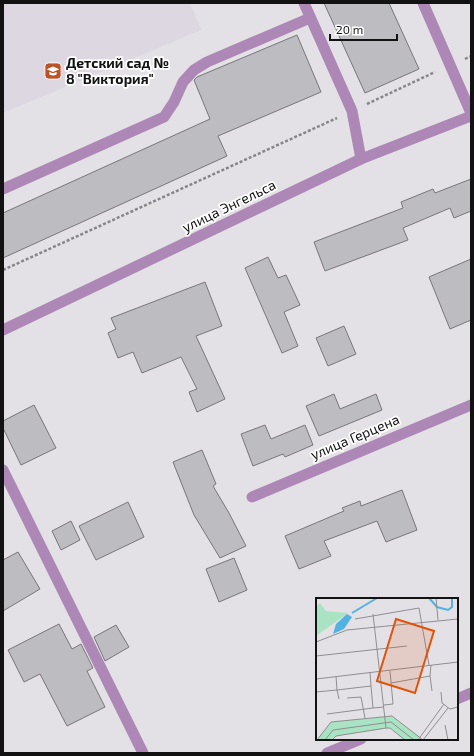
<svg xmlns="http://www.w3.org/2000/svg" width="474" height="756" font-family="'Exo 2',sans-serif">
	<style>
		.built { fill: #ddd7e2 }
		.building { fill: #bdbcc0; stroke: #77767a }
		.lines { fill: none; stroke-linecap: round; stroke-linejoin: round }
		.path { stroke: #868588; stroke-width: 2.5; stroke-dasharray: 3 2; stroke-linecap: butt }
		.service { stroke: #ad88b6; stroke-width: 11 }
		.minor { stroke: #ad88b6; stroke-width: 11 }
		.tertiary { stroke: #ad88b6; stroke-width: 11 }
		.labels { text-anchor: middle; stroke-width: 3.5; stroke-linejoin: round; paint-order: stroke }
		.poi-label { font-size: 14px; font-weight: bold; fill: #121213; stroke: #fff; text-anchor: start }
		.street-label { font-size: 14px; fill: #121213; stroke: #fff }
		.inset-river { fill: none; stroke: #54b2e1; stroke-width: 2 }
		.inset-road { fill: none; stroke: #8f8e91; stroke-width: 1 }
		.view { fill: #dd550c; fill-opacity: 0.15; stroke: #dd550c; stroke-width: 2 }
		.inset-edge { fill: none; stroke: #121213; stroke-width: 2 }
	</style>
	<rect width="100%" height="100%" fill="#e3e1e5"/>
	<path class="built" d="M3,3H190L201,30L3,113Z"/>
	<g class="building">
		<path d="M324,3H389L419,69L365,93Z"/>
		<path d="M297,35L321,92L218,136L227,156L3,258V213L210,119L194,80L197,77Z"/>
		<path d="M471,179V211L454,218L450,208L403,228L408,240L325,271L314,242L403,208L401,202L433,189L435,193Z"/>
		<path d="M268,257L278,278L286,275L300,305L284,312L298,346L282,353L245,268Z"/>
		<path d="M471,259V320L450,329L429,277Z"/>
		<path d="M205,282L222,326L196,336L225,399L197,412L189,392L197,389L181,357L142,373L133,352L118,358L108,333L116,329L111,318Z"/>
		<path d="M344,326L356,354L328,366L316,338Z"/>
		<path d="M334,394L340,409L376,394L382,410L319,436L306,406Z"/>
		<path d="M34,405L56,448L21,465L3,428V421Z"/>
		<path d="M265,425L271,439L305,425L313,445L285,457L283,454L253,466L241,434Z"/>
		<path d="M202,450L216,484L213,486L229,513L246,546L220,558L194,515L173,462Z"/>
		<path d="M402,490L417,530L386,542L377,521L324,541L331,556L299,569L285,536L344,511L342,508L360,501L361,506Z"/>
		<path d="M128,502L144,537L96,560L79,526Z"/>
		<path d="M71,521L80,540L61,550L52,531Z"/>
		<path d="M18,552L40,589L3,611V560Z"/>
		<path d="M234,558L247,590L219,602L206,569Z"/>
		<path d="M59,624L72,649L81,644L93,668L87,671L105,707L67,726L40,674L24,682L8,650Z"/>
		<path d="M116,625L129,647L105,661L94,637Z"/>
	</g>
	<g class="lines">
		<g class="path">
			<path d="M465,59L471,56"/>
			<path d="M367,104L435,72"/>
			<path d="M3,270L337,118"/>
		</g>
		<g class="service">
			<path d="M304,3L352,111L361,159"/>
			<path d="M3,189L164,117L174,102L183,82L194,70L207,62L310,18"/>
		</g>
		<g class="minor">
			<path d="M423,3L471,113"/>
			<path d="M3,470L143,753"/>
			<path d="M252,497L471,405"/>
			<path d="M457,699L471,693"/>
			<path d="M327,753L361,739"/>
		</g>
		<path class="tertiary" d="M3,330L361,159L471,116"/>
	</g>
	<defs>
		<g id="school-square" transform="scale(0.9)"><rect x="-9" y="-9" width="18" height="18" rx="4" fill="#ba532a" stroke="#fff"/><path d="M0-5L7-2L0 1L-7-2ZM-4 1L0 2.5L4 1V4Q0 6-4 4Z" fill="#fff"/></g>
	</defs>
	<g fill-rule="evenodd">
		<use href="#school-square" x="53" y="71"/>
	</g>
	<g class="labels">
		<g class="poi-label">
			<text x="66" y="68">Детский сад №<tspan x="66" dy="16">8 "Виктория"</tspan></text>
		</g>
		<g class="street-label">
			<text transform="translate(229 206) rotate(-26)" y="5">улица Энгельса</text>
			<text transform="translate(355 437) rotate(-23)" y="5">улица Герцена</text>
		</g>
	</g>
	<g transform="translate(316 598)">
		<rect width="142" height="142" fill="#e3e1e5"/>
		<path d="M4,5L10,13L32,15L0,38V9ZM76,118L104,139L102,142H89L75,130L20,138L16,142H1L15,124Z" fill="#aae3c3"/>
		<path d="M31,16L36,19L28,31L17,36L20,26Z" fill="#54b2e1"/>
		<path class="inset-river" d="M113,0L121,9L132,12L136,9V0M36,15L61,0"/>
		<path class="inset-road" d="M120,0L122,22M57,16L70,130M39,21L103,10L113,67M0,44L31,32L142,21M0,58L91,48M20,78L21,92L55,88L54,74M114,78L116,93M0,81L142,64M75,85L114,78L115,67M55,88L57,110L68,109M0,94L21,92L23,101M125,94L126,105L134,111L142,109M31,100L45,99L49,120M68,107L77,106L74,73M11,116L57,110M129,127L132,142M1,142L15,124L76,118L107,142M9,142L17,132L75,124L98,142M16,142L20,138L70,130H74L89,142M102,142L128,106M107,142L132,110"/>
		<path class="view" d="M80,21L118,33L99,95L61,83Z"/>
		<rect width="142" height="142" class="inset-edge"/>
	</g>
	<rect width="474" height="756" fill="none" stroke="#121213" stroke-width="8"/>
	<path d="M330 34v6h67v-6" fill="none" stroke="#121213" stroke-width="2"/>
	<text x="336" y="34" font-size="12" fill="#121213" stroke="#ffffff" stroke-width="3" paint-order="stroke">20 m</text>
</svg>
